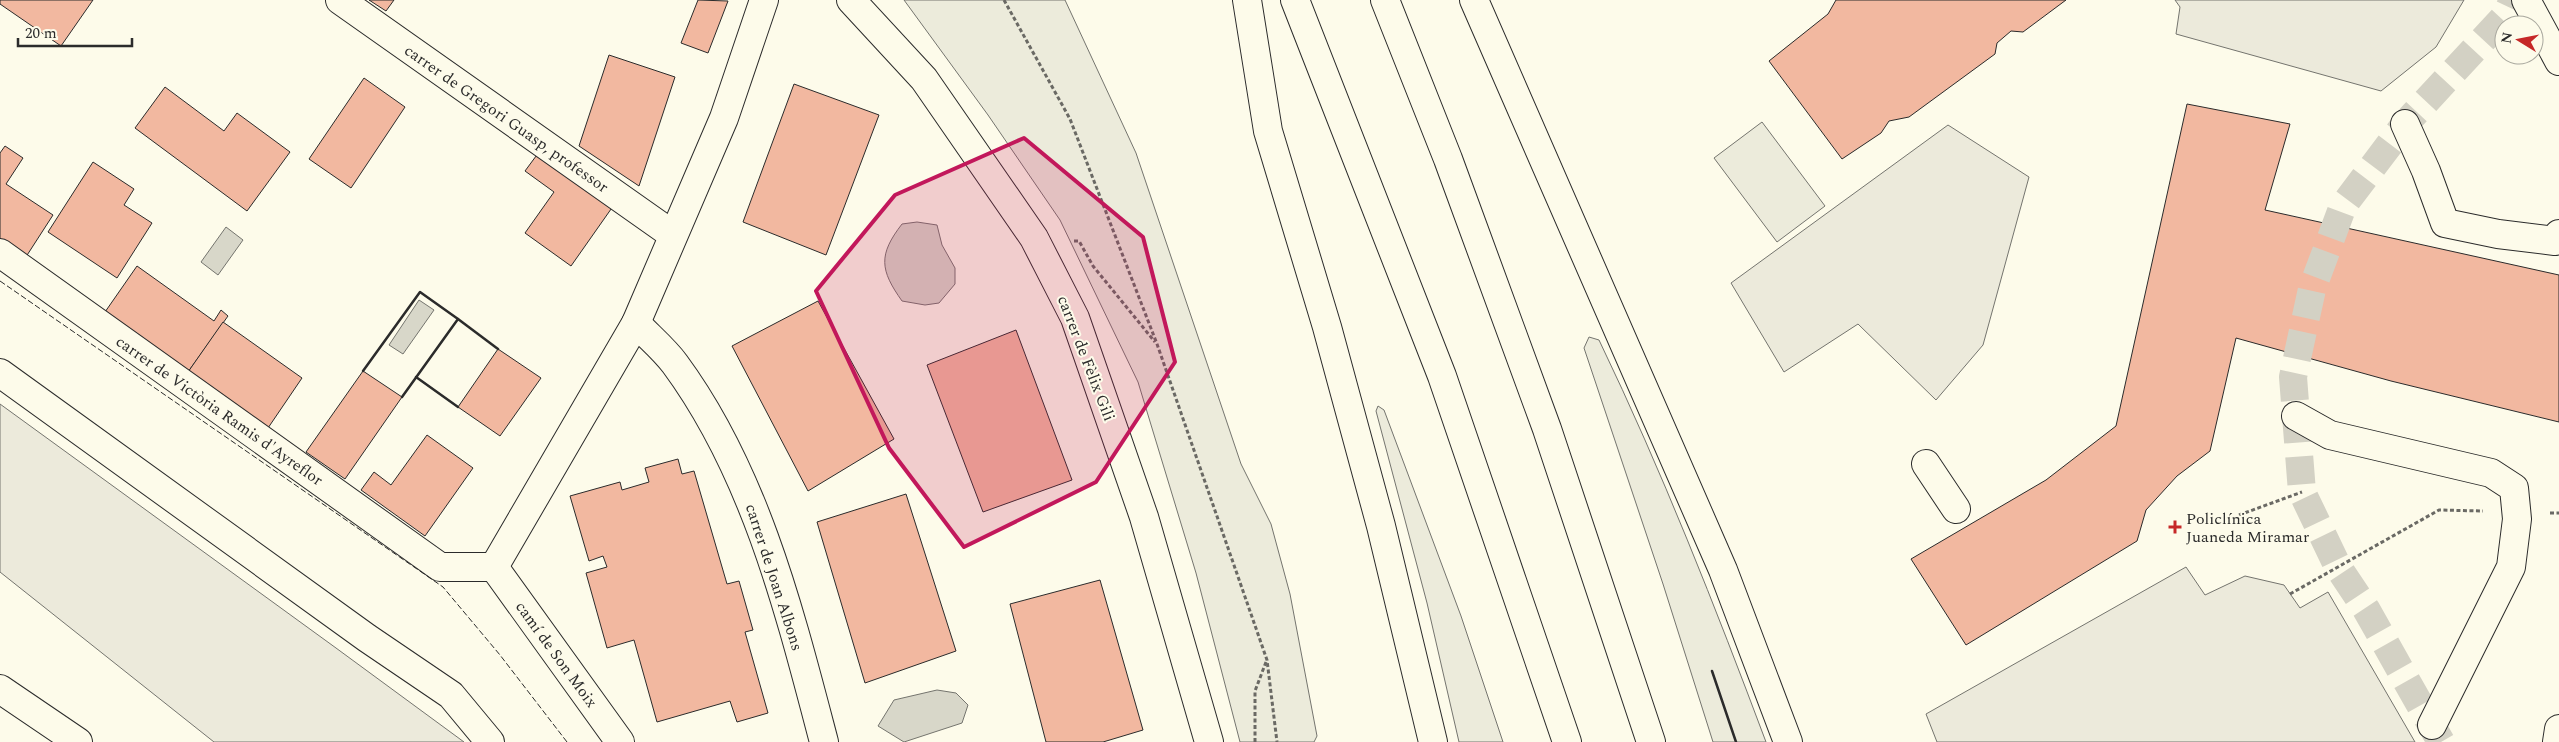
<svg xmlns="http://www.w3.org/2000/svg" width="2559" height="742" font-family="Spectral,serif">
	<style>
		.green { fill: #ecebdb; stroke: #74746e }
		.parking { fill: #eceadb; stroke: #74746e }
		.water { fill: #d8d7c9; stroke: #74746e }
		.building { fill: #f2b8a0; stroke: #2b2b2b }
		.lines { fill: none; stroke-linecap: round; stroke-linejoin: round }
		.minor-tunnel { stroke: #d3d1c4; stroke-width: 28; stroke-dasharray: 28 14; stroke-linecap: butt }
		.minor-casing { stroke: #2b2b2b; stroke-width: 30 }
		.highway-casing { stroke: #2b2b2b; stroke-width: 30 }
		.path { stroke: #6a6964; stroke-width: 3; stroke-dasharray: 4 2.5; stroke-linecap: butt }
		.minor { stroke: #fdfbea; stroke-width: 28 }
		.highway { stroke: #fdfbea; stroke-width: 28 }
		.fence { stroke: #2b2b2b; stroke-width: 1; stroke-dasharray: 6 2.5; stroke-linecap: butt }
		.wall { stroke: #2b2b2b; stroke-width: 2.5 }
		.marked { fill: #c2185b; fill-opacity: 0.2; stroke: #c2185b; stroke-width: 4; stroke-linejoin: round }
		.poi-dot { fill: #c62828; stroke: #fdfbea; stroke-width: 2 }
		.labels { text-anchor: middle; stroke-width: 4; stroke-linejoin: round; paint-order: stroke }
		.street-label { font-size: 16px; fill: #2b2b2b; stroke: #fdfbea }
		.poi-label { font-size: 16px; fill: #2b2b2b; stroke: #fdfbea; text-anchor: start }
	</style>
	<rect width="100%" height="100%" fill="#fdfbea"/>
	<g class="green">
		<path d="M904,0H1065L1136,153L1241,464L1271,524L1290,594L1317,736L1314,742H1240L1196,573L1138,382L1060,220L988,115Z"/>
		<path d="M1762,122L1825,206L1777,242L1714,158Z"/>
		<path d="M1589,337L1599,340C1662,471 1715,606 1766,742H1713L1663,584L1584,348Z"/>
		<path d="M1378,406L1384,410L1461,616L1503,742H1459L1427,603L1376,411Z"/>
	</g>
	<g class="parking">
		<path d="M2175,0H2464L2436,47L2381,91L2176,34L2180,7Z"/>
		<path d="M1948,125L2029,177L1983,345L1936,400L1858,324L1784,372L1731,283Z"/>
		<path d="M0,404L336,648L464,742H214L0,572Z"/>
		<path d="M2186,567L2205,595L2245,576L2284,585L2300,608L2328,592L2415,742H1937L1926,714Z"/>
	</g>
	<g class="water">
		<path d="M917,222L937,225L942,245L955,268V284L939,303L925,305L902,301C880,270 878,255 902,224Z"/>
		<path d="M226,227L243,240L218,275L201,262Z"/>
		<path d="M419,300L434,310L403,354L389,345Z"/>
		<path d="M937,690L956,693L968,705L962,723L904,742L878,726L894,700Z"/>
	</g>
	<g class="building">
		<path d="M0,0H93L61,46L0,4Z"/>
		<path d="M369,0H394L386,11Z"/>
		<path d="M698,0L728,1L708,53L681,43Z"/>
		<path d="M1836,0H2066L2023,32L2011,31L1997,43L1995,54L1909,117L1889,121L1881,133L1842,159L1769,61L1828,14Z"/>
		<path d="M609,55L675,77L639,186L579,146Z"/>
		<path d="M364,78L405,107L351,188L309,159Z"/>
		<path d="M794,84L879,115L826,255L743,222Z"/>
		<path d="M165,87L224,131L237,113L290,152L247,211L135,128Z"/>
		<path d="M2187,104L2290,124L2265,210L2559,275V422L2391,381L2236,338L2210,451L2177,476L2146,510L2137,541L1966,645L1911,559L2046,480L2116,426Z"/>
		<path d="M5,146L23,158L6,184L53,215L22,263L0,249V153Z"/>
		<path d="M542,148L616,202L571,266L525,233L554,192L525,171Z"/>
		<path d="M93,162L134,189L124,205L152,223L117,278L48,232Z"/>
		<path d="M137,266L214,321L221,310L228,316L188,372L105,312Z"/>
		<path d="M818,301L894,439L808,491L732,346Z"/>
		<path d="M223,322L302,378L268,428L188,372Z"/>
		<path d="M1016,330L1072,480L983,512L927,365Z"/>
		<path d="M498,349L541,378L500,436L458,407Z"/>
		<path d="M363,371L402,397L345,479L306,452Z"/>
		<path d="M427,435L473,468L425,536L361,490L374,472L391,485Z"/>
		<path d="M678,459L682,474L694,471L727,584L739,581L753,630L745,632L768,713L737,722L730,701L657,722L634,640L607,648L586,573L607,567L603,556L589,561L570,496L620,482L622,490L649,482L645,468Z"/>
		<path d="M906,494L956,651L865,683L817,522Z"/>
		<path d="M1100,580L1143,730L1103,742H1046L1010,604Z"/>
	</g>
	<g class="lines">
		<path class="minor-tunnel" d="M2441,742L2366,609L2338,567L2302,492L2293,377L2312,289L2343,206L2405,124L2506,15L2513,0"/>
		<g class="minor-casing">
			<g id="minor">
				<path d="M340,0L673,235"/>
				<path d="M851,0L924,79L1034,238L1075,318L1144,517L1209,742"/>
				<path d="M2526,0L2559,61"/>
				<path d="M2405,124L2426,171L2445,223L2498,234L2555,241L2559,234"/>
				<path d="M0,253L440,567H494"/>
				<path d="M636,323C648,336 664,349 675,364C756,474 790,613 824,742"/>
				<path d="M0,373L367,638L451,695L490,742"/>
				<path d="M2296,416L2330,435L2491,473L2514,488L2517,519L2511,567L2432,725"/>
				<path d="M1926,464L1956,509"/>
				<path d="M494,567L636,323L724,118L764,0"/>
				<path d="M494,567L620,742"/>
				<path d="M0,689L78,742"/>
				<path d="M2557,742L2559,729"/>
			</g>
		</g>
		<g class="highway-casing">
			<g id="highway">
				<path d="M1247,0L1268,131L1327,327L1381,526L1433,742"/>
				<path d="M1295,0L1442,376L1567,742"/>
				<path d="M1385,0L1448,159L1547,429L1651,742"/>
				<path d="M1474,0L1723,570L1788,742"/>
			</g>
		</g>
		<g class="path">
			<path d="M1004,0L1070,119L1157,344L1267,660L1277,742"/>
			<path d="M1074,241H1079L1093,266L1155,342"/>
			<path d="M2550,513H2559"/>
			<path d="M2239,515L2302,492"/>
			<path d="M2290,594L2439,510L2483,511"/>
			<path d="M1255,742V691L1266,662"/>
		</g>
		<use href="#minor" class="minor"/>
		<use href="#highway" class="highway"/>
		<path class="fence" d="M0,281L443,587L500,655L567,742"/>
		<g class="wall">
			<path d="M458,319L498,349"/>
			<path d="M363,371L420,292L458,319L402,397"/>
			<path d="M416,377L458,407"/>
			<path d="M1712,671L1736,742"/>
		</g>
	</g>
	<path class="marked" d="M1024,138L1143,237L1175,362L1096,482L964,547L889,448L816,291L895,195Z"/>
	<path class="poi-dot" d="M2172.5 519.5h5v5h5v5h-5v5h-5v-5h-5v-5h5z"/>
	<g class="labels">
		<g class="street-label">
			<text transform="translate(507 118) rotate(35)" y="6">carrer de Gregori Guasp, professor</text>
			<text transform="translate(1087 358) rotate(69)" y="6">carrer de Fèlix Gili</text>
			<text transform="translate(220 410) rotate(35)" y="6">carrer de Victòria Ramis d'Ayreflor</text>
			<text transform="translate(775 577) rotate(72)" y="6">carrer de Joan Albons</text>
			<text transform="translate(557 654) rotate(54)" y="6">camí de Son Moix</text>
		</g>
		<g class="poi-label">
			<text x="2186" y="524">Policlínica<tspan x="2186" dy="18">Juaneda Miramar</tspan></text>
		</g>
	</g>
	<g transform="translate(2519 40) rotate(280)"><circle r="24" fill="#fdfbea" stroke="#a9a89e"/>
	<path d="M0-4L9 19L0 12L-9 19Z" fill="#c62828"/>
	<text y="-8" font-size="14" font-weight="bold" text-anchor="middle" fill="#2b2b2b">N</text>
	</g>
	<path d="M18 38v8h114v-8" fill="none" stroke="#2b2b2b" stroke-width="2.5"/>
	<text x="25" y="38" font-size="15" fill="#2b2b2b" stroke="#fdfbea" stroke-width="4" paint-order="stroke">20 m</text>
</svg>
